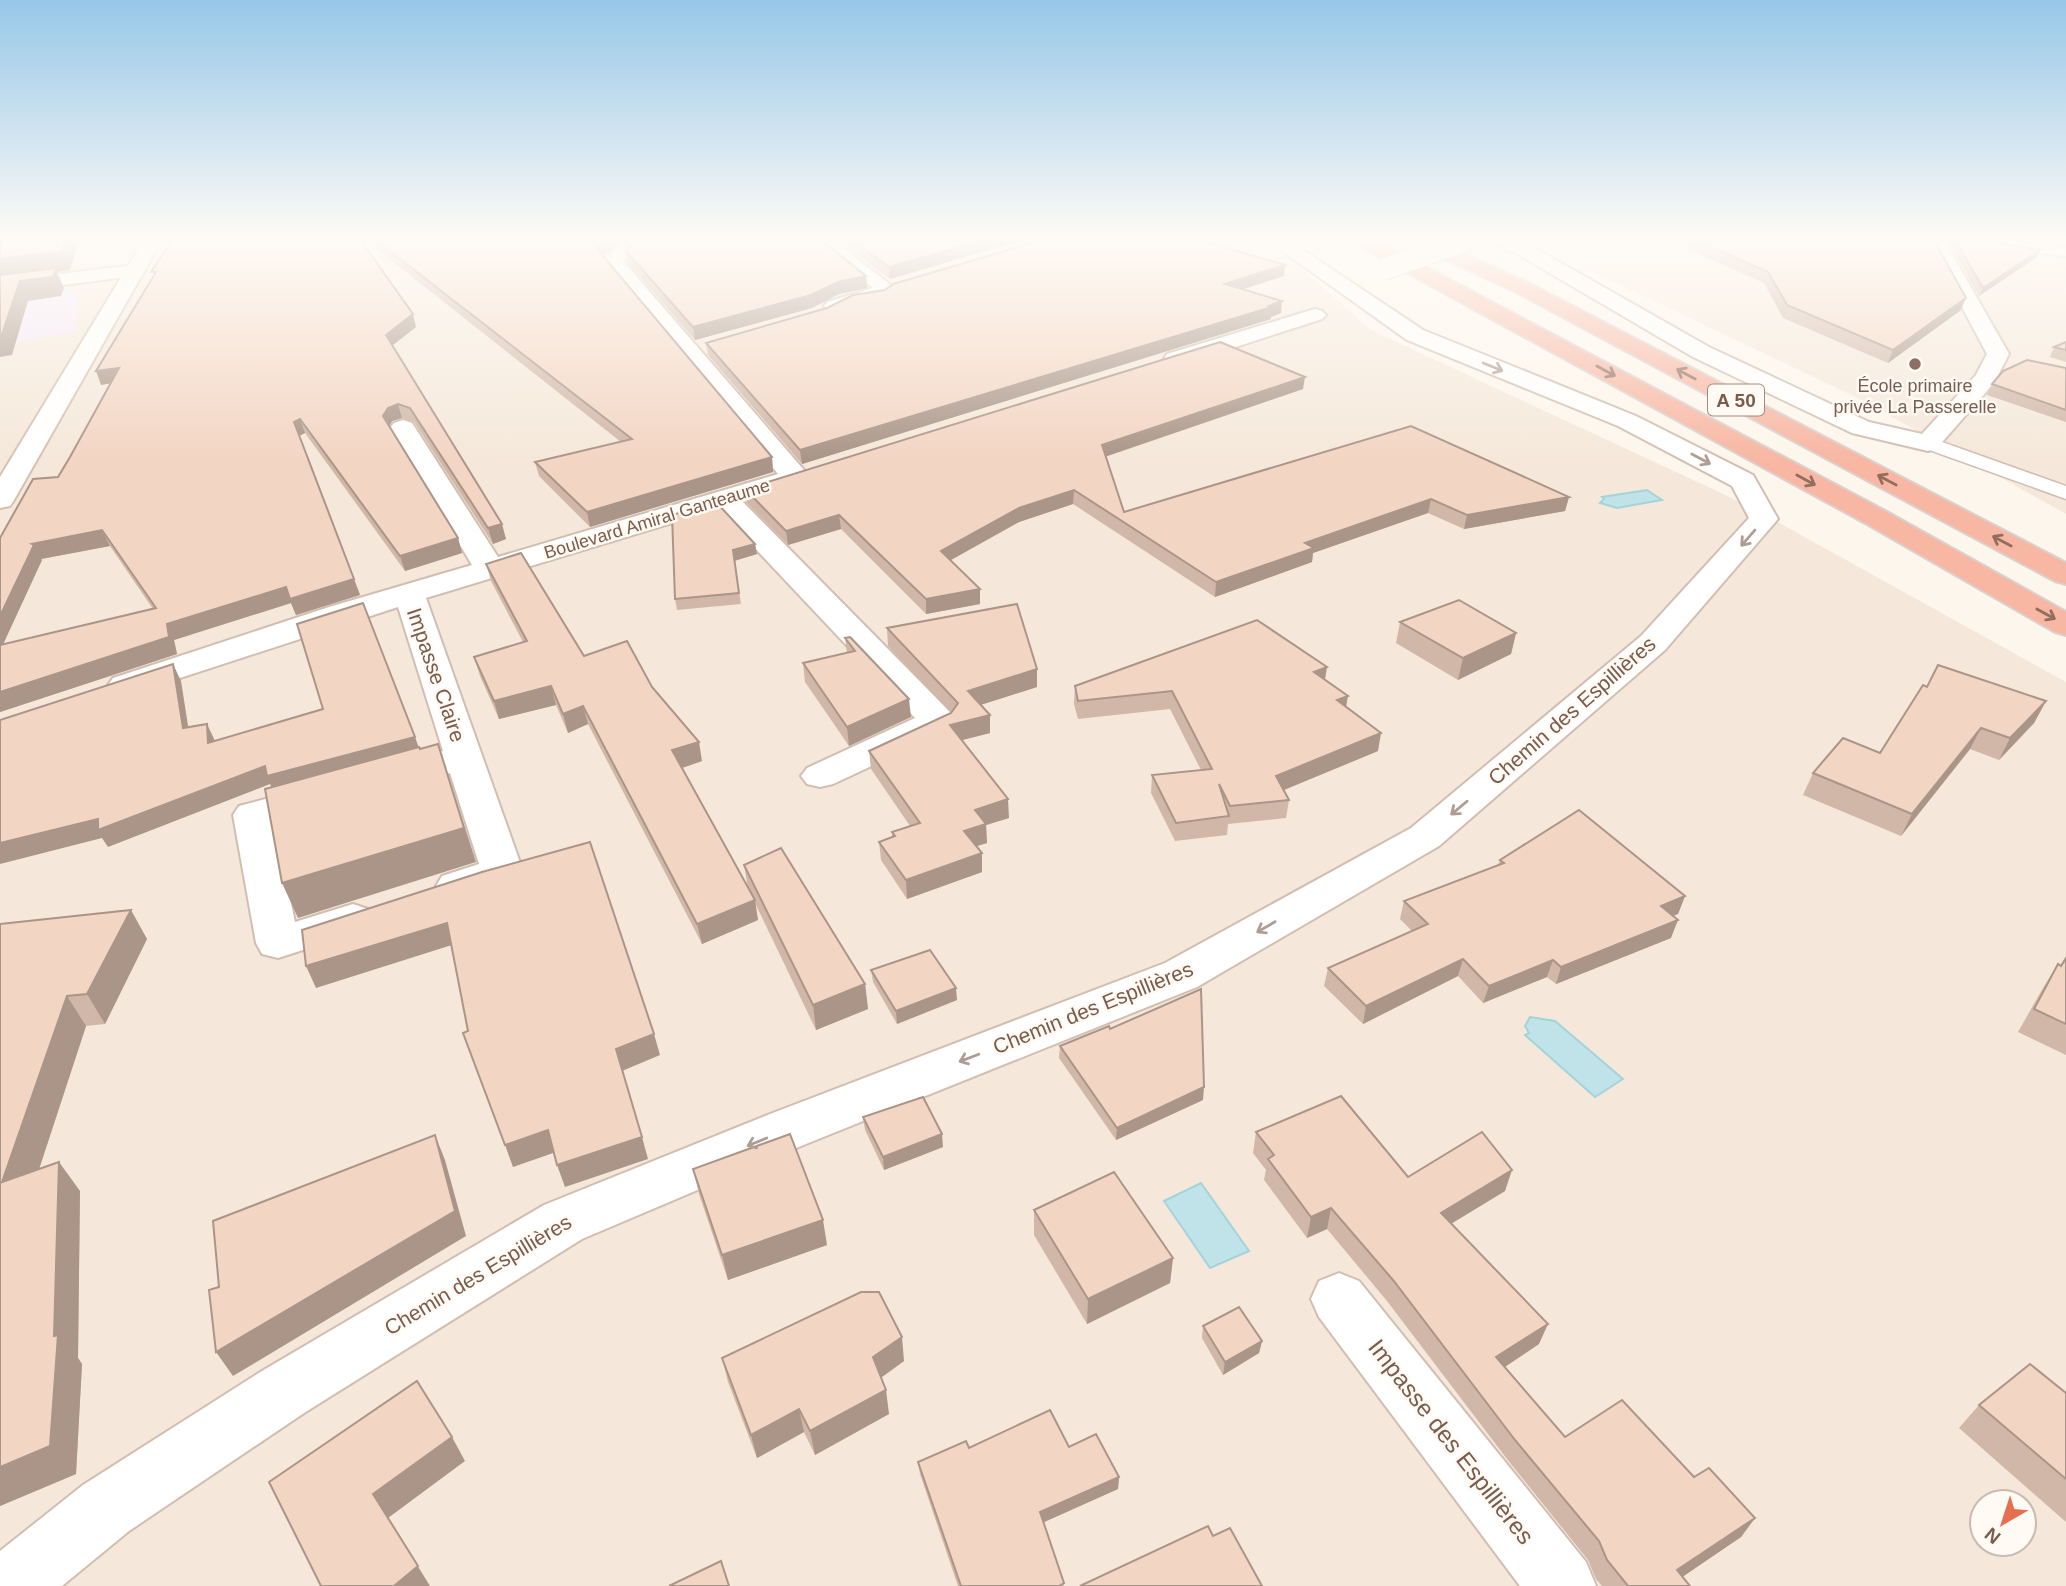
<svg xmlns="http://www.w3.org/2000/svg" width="2066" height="1586" font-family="Arial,sans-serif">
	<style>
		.residential { fill: #f5e8da; fill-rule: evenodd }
		.education { fill: #f3e8fa }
		.water { fill: #bfe3e8; stroke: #a5d3da; stroke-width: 2 }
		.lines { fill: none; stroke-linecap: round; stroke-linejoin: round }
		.service-casing { stroke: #d1beb0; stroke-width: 3 }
		.minor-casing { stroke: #d1beb0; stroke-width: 4 }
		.tertiary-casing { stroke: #d1beb0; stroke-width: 4 }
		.secondary-casing { stroke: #d6c0b0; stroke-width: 4 }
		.motorway-casing { stroke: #dad1cd; stroke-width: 4 }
		.service { fill: #fff; fill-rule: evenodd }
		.minor { fill: #fff; fill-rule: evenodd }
		.tertiary { fill: #fff; fill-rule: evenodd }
		.secondary { fill: #fff; fill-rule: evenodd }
		.motorway { fill: #f7b7a3; fill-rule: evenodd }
		.tertiary-bridge-casing { stroke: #d1beb0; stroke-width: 23; stroke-linecap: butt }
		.tertiary-bridge { stroke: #fff; stroke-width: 21 }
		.wall { fill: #d1b7a8; fill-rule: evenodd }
		.shaded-wall { fill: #aa9588 }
		.building { fill: #f3d5c3; stroke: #aa9588; stroke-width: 2 }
		.oneway { stroke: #af9d94 }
		.oneway2 { stroke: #936e5e }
		.education-dot { fill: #8d6e63; stroke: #fffaf3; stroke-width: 2.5 }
		.labels { text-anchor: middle; stroke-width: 5; stroke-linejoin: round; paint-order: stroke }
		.far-education-label { font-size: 18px; fill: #785e54; stroke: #fffaf3 }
		.far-street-label { font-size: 18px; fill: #7a5c4d; stroke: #fffaf3 }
		.shield { fill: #fffaf3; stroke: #a28b7f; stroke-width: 2 }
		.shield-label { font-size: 19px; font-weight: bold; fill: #7a5c4d }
		.street-label { font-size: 21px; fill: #7a5c4d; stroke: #fffaf3 }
		.near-street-label { font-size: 24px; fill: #7a5c4d; stroke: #fffaf3 }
	</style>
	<rect width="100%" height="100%" fill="#fdf6ec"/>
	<g class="residential">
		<path d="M0,238H1267L1371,330L1747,505L2066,682V1586H0ZM1982,1502H2024V1544H1982Z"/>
		<path d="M1559,238H1944L2016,240L2066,248V514L1858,398L1599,275L1552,239Z"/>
	</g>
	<path class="education" d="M65,285L76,294L78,312L73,333L17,341L12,355L0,357V293Z"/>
	<g class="water">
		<path d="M1647,490L1662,500L1617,508L1600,503L1604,499L1602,497Z"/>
		<path d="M1530,1017L1555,1021L1623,1079L1595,1097L1525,1035L1529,1033L1525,1026Z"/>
		<path d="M1201,1183L1249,1251L1210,1268L1164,1201Z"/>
	</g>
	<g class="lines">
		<g class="service-casing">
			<g id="service">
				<path d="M1931,238H1976L2066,248V256L1938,242Z"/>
				<path d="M1928,437L2066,486V499L1921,447L1918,443L1921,439Z"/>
			</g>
		</g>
		<g class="minor-casing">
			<g id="minor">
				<path d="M625,238H643V245L623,261L810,477L806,483L743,502L951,713L956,721L951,729L833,784L820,787L807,784L801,776L807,768L915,718L718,509L426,598L523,871L517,881L472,896L457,900L442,896L436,886L442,876L479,864L450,773L393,788L380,785L374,777L380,769L443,751L398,607L137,692L125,695L113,692L108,685L113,678L329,607L472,565L390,428L394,423L403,420L412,423L498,557L778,474L602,260L625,243Z"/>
				<path d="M811,238H831L896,289L882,300L834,312L827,310L824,306L827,302L873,288Z"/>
				<path d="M985,238C1001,238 1020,236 1031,248L1022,254L988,242Z"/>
				<path d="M1487,238H1511L1533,247L1709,347L1869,422L1922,434L1976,375L1987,354L1930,247L1929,238H1947L1948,247L2009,354L1994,383L1937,448L1928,451L1852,433L1693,357L1519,255L1490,242Z"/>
				<path d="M2050,238H2066V245L2053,242Z"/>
				<path d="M135,265L142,267L145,271L142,275L0,293V281Z"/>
				<path d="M1315,309L1322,311L1326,315L1322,319L1183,364H1167L1164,359L1167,354Z"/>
				<path d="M318,785L332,789L337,797L332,805L274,822L295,922L353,904L368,909L375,919L368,929L278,958L262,954L256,943L233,815L239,806Z"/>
				<path d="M1339,1273L1359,1281L1586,1562L1596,1586H1520L1319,1317L1311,1299L1319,1281Z"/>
			</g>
		</g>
		<g class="tertiary-casing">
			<g id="tertiary">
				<path d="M1264,238H1285L1423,330L1636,416L1753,475L1778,519L1665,650L1439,846L1197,987L806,1144L582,1239L304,1413L129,1531L62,1586H0V1551L83,1485L262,1371L544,1205L770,1114L1165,963L1411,828L1641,636L1749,518L1732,486L1618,426L1407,340Z"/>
				<path d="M1898,238C1914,238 1937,234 1948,247L1939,253L1901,242Z"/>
			</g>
		</g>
		<g class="secondary-casing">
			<path id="secondary" d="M145,238H163L14,500L10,506L0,508V477Z"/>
		</g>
		<g class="motorway-casing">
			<g id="motorway">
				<path d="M1348,238H1371L1887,512L2066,612V635L2055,632L1867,524L1351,242Z"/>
				<path d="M1405,238H1429L1532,285L2066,563V584L2055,581L1518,293L1408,242Z"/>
			</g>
		</g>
		<use href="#service" class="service"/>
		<use href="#minor" class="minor"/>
		<use href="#tertiary" class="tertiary"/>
		<use href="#secondary" class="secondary"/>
		<use href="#motorway" class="motorway"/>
		<g class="tertiary-bridge-casing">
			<path id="tertiary-bridge" d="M1382,270L1473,238"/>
		</g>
		<use href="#tertiary-bridge" class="tertiary-bridge"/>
	</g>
	<g class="wall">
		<path d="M363,238H624L622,242L603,256L772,457L773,472L590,527L539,476L535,462L621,442Z"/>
		<path d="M835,238H1029L890,279Z"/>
		<path d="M1681,238H1805L1822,239V238H1920L1961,310L1888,363L1783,318L1764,283L1679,245Z"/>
		<path d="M1954,238L2040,250L2037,257L1979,296L1951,246Z"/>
		<path d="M641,240L866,276L867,288L839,294L812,308L695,340L627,262L625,250Z"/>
		<path d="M1284,276L1244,289L1281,313L1271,317V319L802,464L708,355L706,343L827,308L885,290Z"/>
		<path d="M416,327L392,346L506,539L493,544L414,422L402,418L392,421L390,426L458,538L462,553L405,571L305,433L299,436L360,595L296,615L291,603L174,640L177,654L0,712V538L58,477L70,457L110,383L101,385ZM110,546L153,609L3,644L42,560L41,559Z"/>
		<path d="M2066,342V362L2050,357L2054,347Z"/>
		<path d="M2066,368V422L1987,395L1992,384Z"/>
		<path d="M1303,389L1105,457L1124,512L1411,426L1569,497L1565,511L1464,529L1428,513L1313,553L1312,562L1215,597L1073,504L1019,522L951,560L980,589V604L926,614L841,529L788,545L747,503L745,489Z"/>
		<path d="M755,544L757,554L734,561L741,604L677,610L675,599Z"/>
		<path d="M486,564L584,656L652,687L702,761L682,768L748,888L744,865L865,984L868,1009L816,1030L755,903L758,920L702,944L588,724L568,733L556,705L499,719L480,676L474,657L523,642L491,581Z"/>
		<path d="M1400,622L1516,633L1511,654L1458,680L1396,643Z"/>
		<path d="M887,628L1037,687L980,705L990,733L962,740L1009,818L986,825L987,843L976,846L982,872L907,899L881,860L879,842L892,837V832L910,826L871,769L869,751L951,713L888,646Z"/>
		<path d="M845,638L911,717L849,746L805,682L803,663L847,653Z"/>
		<path d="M1327,667L1325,679L1378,751L1284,790L1289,800L1286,818L1228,824L1227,835L1175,841L1151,793L1152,775L1201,770L1170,709L1078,719L1074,704L1075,686Z"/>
		<path d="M1927,687L2046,701L2034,723L1999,760L1970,749L1901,836L1803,795L1813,773L1880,753Z"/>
		<path d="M1500,860L1685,896L1678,914L1673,916L1671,938L1556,984L1547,977L1483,1003L1458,976L1363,1024L1324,986L1328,968L1412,931L1400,919L1404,901L1498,865Z"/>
		<path d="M0,924L147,939L105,1024L86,1026L39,1169L80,1191L78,1358L82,1364L76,1474L0,1506Z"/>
		<path d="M2066,957V1055L2018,1032L2043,988L2058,964L2061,965Z"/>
		<path d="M871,970L957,1000L897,1024L873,982Z"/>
		<path d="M1110,1029L1203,1100L1116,1140L1059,1058L1060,1046Z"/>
		<path d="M863,1117L943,1147L884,1170L865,1130Z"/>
		<path d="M1256,1132L1408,1177L1505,1191L1451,1224L1539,1344L1505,1367L1565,1437L1694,1477L1755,1518L1741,1537L1682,1577L1690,1586H1602L1596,1579L1588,1560L1507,1459L1387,1301L1327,1229L1307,1238L1264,1180L1266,1170L1253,1153Z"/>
		<path d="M693,1169L827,1245L728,1280L699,1194Z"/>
		<path d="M1034,1210L1173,1258L1170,1283L1087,1324L1034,1235Z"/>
		<path d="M1203,1326L1262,1341L1259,1353L1223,1375L1202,1338Z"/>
		<path d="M722,1358L904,1361L881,1378L889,1414L815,1455L804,1432L757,1458L728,1382Z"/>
		<path d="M2066,1393V1522L1959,1428L1979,1405Z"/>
		<path d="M1069,1447L1119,1477L1118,1489L1043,1522L1064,1586H958L920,1474L918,1462L969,1448Z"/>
	</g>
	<g class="shaded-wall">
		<path d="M66,238H102L79,240L70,270L57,272L64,288L61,296L28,301L12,355L0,357V259Z"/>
		<path d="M610,238H624L622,242L600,258L598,250V247Z"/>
		<path d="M991,238H1029L890,279L889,267Z"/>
		<path d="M2040,250L2037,257L1979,296L1983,288Z"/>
		<path d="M1285,265L1284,276L1224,295L1225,284Z"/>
		<path d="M866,276L867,288L839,294L812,308L695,340L693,327L838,282Z"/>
		<path d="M1966,298L1961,310L1888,363L1893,350Z"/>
		<path d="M1282,301L1281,313L1271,317V319L802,464L800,450L1269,306Z"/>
		<path d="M413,314L416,327L389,348L386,335Z"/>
		<path d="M119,368L124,381L101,385L96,371Z"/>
		<path d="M1305,377L1303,389L1101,458L1102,445Z"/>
		<path d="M398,404L402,418L392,421L388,429L383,416L388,408Z"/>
		<path d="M300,419L305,433L299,436L294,422Z"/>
		<path d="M772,457L773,472L590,527L587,512Z"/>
		<path d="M1074,490L1073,504L1019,522L942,565L941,551L1019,508Z"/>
		<path d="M1569,497L1565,511L1464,529L1467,515Z"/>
		<path d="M1431,499L1428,513L1313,553L1312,562L1215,597L1216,582L1305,543Z"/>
		<path d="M839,515L841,529L788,545L786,531Z"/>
		<path d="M502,524L506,539L493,544L488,528Z"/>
		<path d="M102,530L110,546L41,559L42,560L0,651V616L32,544Z"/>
		<path d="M458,538L462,553L405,571L400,556Z"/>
		<path d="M755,544L757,554L734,561L733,550Z"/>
		<path d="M354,579L360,595L296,615L291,603L174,640L177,654L0,712V692L167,624L286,587Z"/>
		<path d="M980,589V604L926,614V599Z"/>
		<path d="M1516,633L1511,654L1458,680L1463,658Z"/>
		<path d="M173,664L181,681L191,745L183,728Z"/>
		<path d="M1327,667L1324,684L1314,672Z"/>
		<path d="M1037,669V687L968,709V691Z"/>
		<path d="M551,686L556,705L499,719L494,701Z"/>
		<path d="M1348,696L1345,713L1337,700Z"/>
		<path d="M909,699L911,717L849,746L847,727Z"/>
		<path d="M2046,701L2034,723L1999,760L2010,738Z"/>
		<path d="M583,706L588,724L568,733L563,714Z"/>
		<path d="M990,715V733L951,743L950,725Z"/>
		<path d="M207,724L215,741L208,743Z"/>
		<path d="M1981,728L1970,749L1901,836L1912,814Z"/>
		<path d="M1381,733L1378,751L1274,794L1276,776Z"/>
		<path d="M415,737L421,754L275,794L270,784L108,847L102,838L0,864V843L265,766Z"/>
		<path d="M699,742L702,761L676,770L672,750Z"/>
		<path d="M438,744L476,862L298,918L282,883Z"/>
		<path d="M1008,799L1009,818L986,825L987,843L964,850V831L975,810Z"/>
		<path d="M982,853V872L907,899L906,880Z"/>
		<path d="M1685,896L1678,914L1654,923L1661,906Z"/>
		<path d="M755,900L758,920L702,944L697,924Z"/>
		<path d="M131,910L147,939L105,1024L87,994Z"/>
		<path d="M1678,920L1671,938L1556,984L1561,967Z"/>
		<path d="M447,923L455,944L316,988L306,966Z"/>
		<path d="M1463,959L1458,976L1363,1024L1366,1006Z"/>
		<path d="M1553,960L1547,977L1483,1003L1489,986Z"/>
		<path d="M865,984L868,1009L816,1030L813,1005Z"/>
		<path d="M956,988L957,1000L897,1024L896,1011Z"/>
		<path d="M67,996L86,1026L25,1212L2,1182Z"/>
		<path d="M654,1034L660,1055L622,1071L616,1049Z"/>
		<path d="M1204,1087L1203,1100L1116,1140L1117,1128Z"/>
		<path d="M548,1130L556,1152L513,1167L505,1145Z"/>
		<path d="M942,1134L943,1147L884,1170L883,1157Z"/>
		<path d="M435,1135L445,1160L466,1236L233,1376L216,1352Z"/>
		<path d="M642,1137L648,1159L565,1187L557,1165Z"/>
		<path d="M59,1162L80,1191L78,1358L82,1364L76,1474L0,1506V1467L54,1336Z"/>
		<path d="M1512,1170L1505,1191L1434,1234L1441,1213Z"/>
		<path d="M1331,1208L1327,1229L1307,1238L1311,1217Z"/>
		<path d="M823,1220L827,1245L728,1280L722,1255Z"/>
		<path d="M1173,1258L1170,1283L1087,1324L1088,1299Z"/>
		<path d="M1548,1324L1539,1344L1488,1378L1496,1357Z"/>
		<path d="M902,1337L904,1361L876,1381L873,1357Z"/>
		<path d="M1262,1341L1259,1353L1223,1375L1225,1362Z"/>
		<path d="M886,1390L889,1414L815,1455L810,1431Z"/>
		<path d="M799,1409L804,1432L757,1458L751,1435Z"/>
		<path d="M452,1437L465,1461L388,1518L430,1586H394L373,1494Z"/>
		<path d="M1119,1477L1118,1489L1040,1524V1512Z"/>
		<path d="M1755,1518L1741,1537L1669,1586L1677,1570Z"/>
	</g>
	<g class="building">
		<path d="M0,238H66L62,251L0,259Z"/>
		<path d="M174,238H359L413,314L386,335L502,524L488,528L410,408L398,404L388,408L383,416L458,538L400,556L300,419L294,422L354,579L290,599L286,587L167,624L169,637L0,692V645L156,608L102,530L32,544L34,545L0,616V538L33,479L58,477L70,457L119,368L96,371L156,272H151Z"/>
		<path d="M373,238H610L598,247V250L772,457L587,512L535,462L632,439Z"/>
		<path d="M641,238H819L866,276L838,282L811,295L693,327L625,250L641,240Z"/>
		<path d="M849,238H991L889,267Z"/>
		<path d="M1049,238H1193L1285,265L1225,284L1282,301L1269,306L1272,307L800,450L706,343L827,308L853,295L885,290L893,284Z"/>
		<path d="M1691,238H1805L1825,240V238H1920L1935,242L1966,298L1893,350L1787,305L1768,272Z"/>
		<path d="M1954,238L2006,244L2040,250L1983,288Z"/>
		<path d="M56,268L53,277L20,281L2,334H0V275Z"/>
		<path d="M1220,342L1305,377L1102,445L1124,512L1411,426L1569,497L1467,515L1431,499L1305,543L1314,548L1216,582L1074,490L1019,508L941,551L980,589L926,599L839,515L786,531L745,489Z"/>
		<path d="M2066,342V350L2054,347Z"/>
		<path d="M2027,360L2066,368V410L1992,384L2003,371Z"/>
		<path d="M716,502L755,544L733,550L739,593L675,599L672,515Z"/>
		<path d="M521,553L584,656L627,641L652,687L699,742L672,750L755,900L697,924L583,706L563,714L551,686L494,701L474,657L527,641L486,564Z"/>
		<path d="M1459,600L1516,633L1463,658L1400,622Z"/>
		<path d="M363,603L415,737L267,776L265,766L98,830V819L0,843V720L173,664L183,728L207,724L208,743L323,709L297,624Z"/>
		<path d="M1017,604L1037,669L968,691L990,715L950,725L1008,799L975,810L986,824L964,831L982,853L906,880L879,842L895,836L892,832L920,823L869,751L951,713L958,703L887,628Z"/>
		<path d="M1257,620L1327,667L1314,672L1348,696L1337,700L1381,733L1276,776L1289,800L1230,806L1219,784L1229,816L1176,823L1152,775L1212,769L1172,691L1078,701L1075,686Z"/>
		<path d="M850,637L909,699L847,727L803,663L855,651L845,638Z"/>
		<path d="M1938,665L2046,701L2010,738L1981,728L1912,814L1813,773L1843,738L1880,753L1923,685L1927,687Z"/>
		<path d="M438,744L464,828L282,883L265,789L419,747L420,749Z"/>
		<path d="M1579,810L1685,896L1661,906L1678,920L1561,967L1553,960L1489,986L1463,959L1366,1006L1328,968L1428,924L1404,901L1504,863L1500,860Z"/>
		<path d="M590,842L654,1034L616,1049L642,1137L557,1165L548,1130L505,1145L463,1033L468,1031L447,923L306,966L302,930L482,872Z"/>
		<path d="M781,848L865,984L813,1005L744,865Z"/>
		<path d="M131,910L87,994L67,996L2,1182L59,1162L54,1336L58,1335L50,1446L0,1467V924Z"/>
		<path d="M930,950L956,988L896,1011L871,970Z"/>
		<path d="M2066,958V1024L2034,1009L2058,964L2061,966Z"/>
		<path d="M1201,989L1204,1087L1117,1128L1060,1046L1109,1026L1110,1029Z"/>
		<path d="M1341,1096L1408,1177L1482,1132L1512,1170L1441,1213L1548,1324L1496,1357L1565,1437L1622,1400L1694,1477L1709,1468L1755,1518L1677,1570L1690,1586H1628L1607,1560L1599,1541L1515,1440L1393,1280L1331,1208L1311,1217L1268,1159L1274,1155L1256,1132Z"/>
		<path d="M923,1097L942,1134L883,1157L863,1117Z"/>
		<path d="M790,1134L823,1220L722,1255L693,1169Z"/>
		<path d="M435,1135L455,1211L216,1352L209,1290L219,1287L213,1221Z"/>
		<path d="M1114,1172L1173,1258L1088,1299L1034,1210Z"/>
		<path d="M861,1292H879L902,1337L873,1357L886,1390L810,1431L799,1409L751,1435L722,1358Z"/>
		<path d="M1239,1307L1262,1341L1225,1362L1203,1326Z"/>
		<path d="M2030,1364L2066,1393V1479L1979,1405Z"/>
		<path d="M417,1381L452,1437L373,1494L418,1566L394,1586H321L269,1482Z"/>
		<path d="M1050,1410L1069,1447L1096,1434L1119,1477L1040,1512L1064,1583L1059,1586H961L918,1462L966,1441L969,1448Z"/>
		<path d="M1208,1526L1213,1536L1230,1528L1262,1586H1080Z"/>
		<path d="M721,1561L729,1586H669Z"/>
	</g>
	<defs><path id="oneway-shaft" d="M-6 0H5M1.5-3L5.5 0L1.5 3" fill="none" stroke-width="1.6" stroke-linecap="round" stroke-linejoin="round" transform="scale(1.75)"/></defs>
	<g class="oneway">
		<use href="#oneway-shaft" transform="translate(1493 367) rotate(22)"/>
		<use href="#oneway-shaft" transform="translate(1701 459) rotate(28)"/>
		<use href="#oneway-shaft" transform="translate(1748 538) rotate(131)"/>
		<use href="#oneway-shaft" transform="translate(1459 808) rotate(140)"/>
		<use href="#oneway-shaft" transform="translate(1266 927) rotate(150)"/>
		<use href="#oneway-shaft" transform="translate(969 1058) rotate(159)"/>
		<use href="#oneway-shaft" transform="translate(757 1142) rotate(158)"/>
	</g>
	<g class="oneway2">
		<use href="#oneway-shaft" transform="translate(1606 371) rotate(29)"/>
		<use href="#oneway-shaft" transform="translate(1686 374) rotate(-152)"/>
		<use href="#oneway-shaft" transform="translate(1806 480) rotate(29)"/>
		<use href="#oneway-shaft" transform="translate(1887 480) rotate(-152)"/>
		<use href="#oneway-shaft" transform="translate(2002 541) rotate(-152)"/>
		<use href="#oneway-shaft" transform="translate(2046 614) rotate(29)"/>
	</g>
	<linearGradient id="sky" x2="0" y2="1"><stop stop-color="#97c7e8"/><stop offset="0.52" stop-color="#fefbf6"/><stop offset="1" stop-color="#fefbf6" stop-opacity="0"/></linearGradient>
	<rect width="2066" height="460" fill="url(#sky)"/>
	<circle class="education-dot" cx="1915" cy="364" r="7"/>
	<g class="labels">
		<g class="far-education-label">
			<text x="1915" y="392">École primaire<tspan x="1915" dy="21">privée La Passerelle</tspan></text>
		</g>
		<g class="far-street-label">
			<text transform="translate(657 519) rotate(-17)" y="6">Boulevard Amiral Ganteaume</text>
		</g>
		<rect class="shield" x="1708" y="384.5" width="56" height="31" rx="5"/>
		<g class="shield-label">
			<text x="1736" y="407">A 50</text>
		</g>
		<g class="street-label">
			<text transform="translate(436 675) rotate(71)" y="7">Impasse Claire</text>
			<text transform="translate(1572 711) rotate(-41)" y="7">Chemin des Espillières</text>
			<text transform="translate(1093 1008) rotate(-22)" y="7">Chemin des Espillières</text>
			<text transform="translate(478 1275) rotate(-31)" y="7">Chemin des Espillières</text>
		</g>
		<g class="near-street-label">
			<text transform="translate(1451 1442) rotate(52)" y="8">Impasse des Espillières</text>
		</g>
	</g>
	<g transform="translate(2003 1523) rotate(219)"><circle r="33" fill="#fffaf3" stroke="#cabbb1" stroke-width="2"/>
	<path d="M0-5L12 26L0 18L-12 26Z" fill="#e76f51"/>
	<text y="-10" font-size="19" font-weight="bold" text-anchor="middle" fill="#7a5c4d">N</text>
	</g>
</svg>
